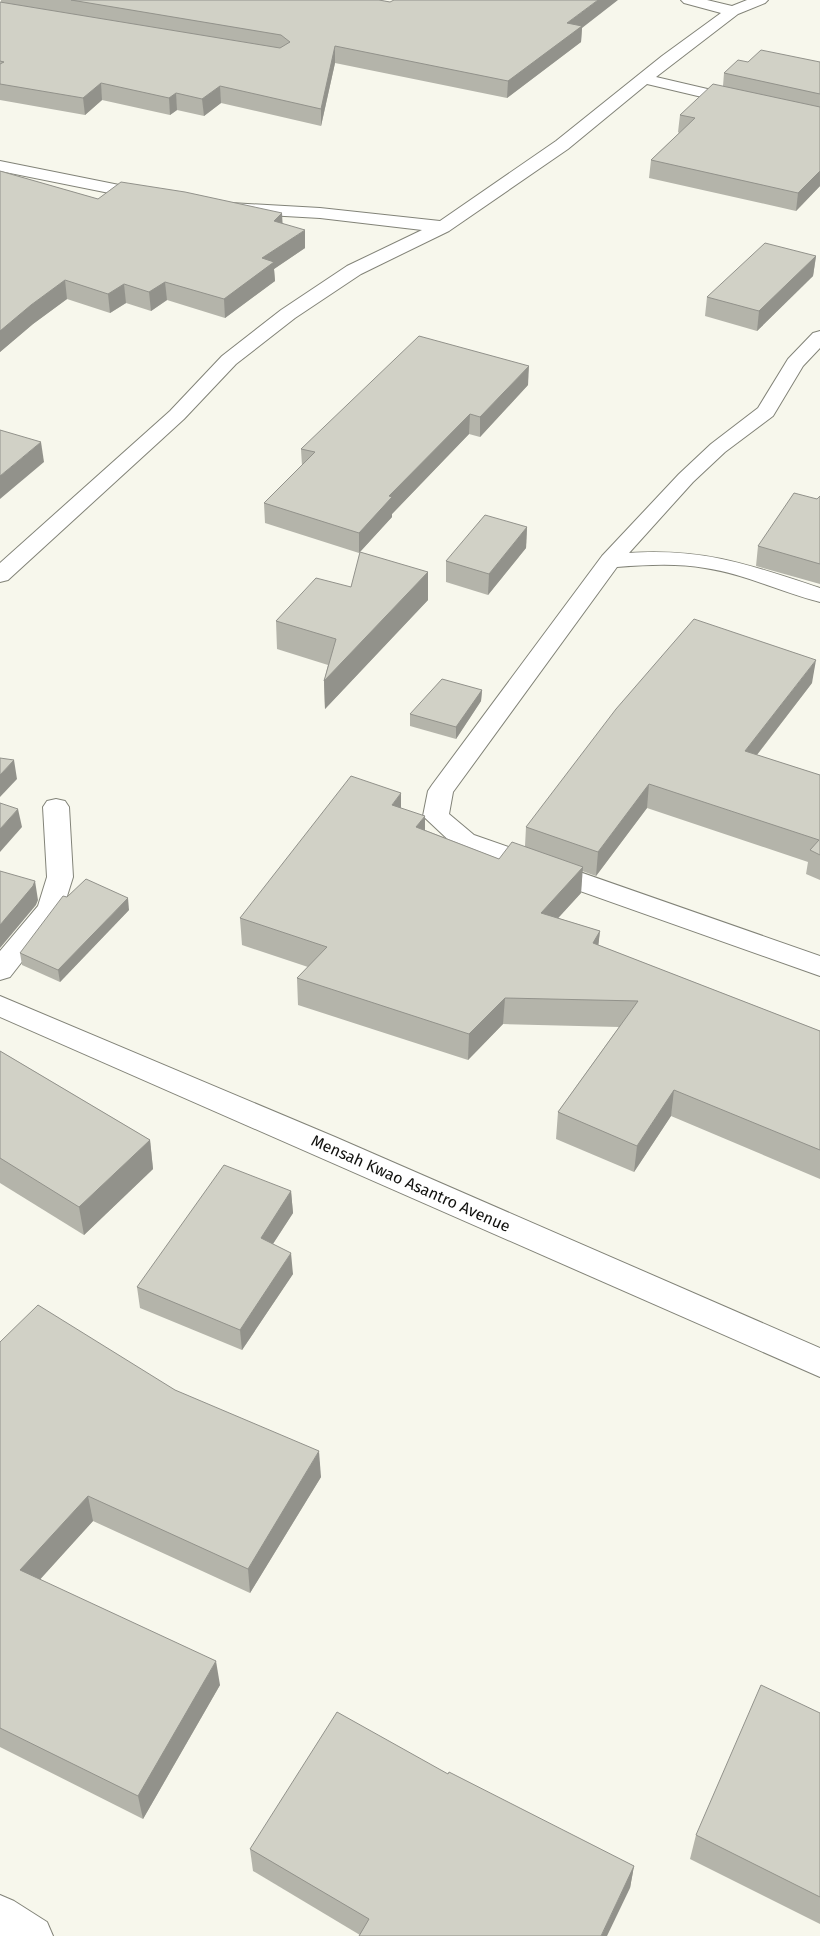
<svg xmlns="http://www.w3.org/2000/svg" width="820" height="1936" font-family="'Fira Sans',sans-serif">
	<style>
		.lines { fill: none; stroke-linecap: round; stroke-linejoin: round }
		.minor-casing { stroke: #828378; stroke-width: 2 }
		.minor { fill: #fff; fill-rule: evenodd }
		.wall { fill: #b4b4aa }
		.shaded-wall { fill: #92928b }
		.building { fill: #d1d1c6; stroke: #92928b }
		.labels { text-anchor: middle; stroke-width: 4; stroke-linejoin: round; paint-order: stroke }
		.street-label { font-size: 16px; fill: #11110e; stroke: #fff }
	</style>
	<rect width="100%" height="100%" fill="#f7f7ec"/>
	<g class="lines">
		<g class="minor-casing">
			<g id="minor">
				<path d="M681,0H707L732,6L747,0H768L765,3L738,14L656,77L746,98L748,101L746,104L740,106L647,84L568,149L449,231L361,274L295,318L236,364L184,419L8,580L0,582V563L170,411L222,356L281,310L347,266L422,230L320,218L231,213L225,212L222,208L225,204L231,203L320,208L440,221L556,141L662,56L721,13L684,3Z"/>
				<path d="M0,161L149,191L155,192L158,196L155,200L149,201L0,171Z"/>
				<path d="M820,331V348L803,366L773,416L725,452L693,482L629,553C704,548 750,565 820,588V602C781,592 745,574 705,568C676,563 646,565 617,567L453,792L449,814L474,835L820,956V976L456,847L423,816L428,791L432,785L602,556L679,474L711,444L758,408L788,359L813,333Z"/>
				<path d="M56,799L65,801L69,807L73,877L63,909L10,977L0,980V951L38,906L47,877L43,807L47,801Z"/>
				<path d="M0,996L335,1137L820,1348V1377L0,1017Z"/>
				<path d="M0,1895L14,1901L47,1922L53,1936H0Z"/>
			</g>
		</g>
		<use href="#minor" class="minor"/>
	</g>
	<g class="wall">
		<path d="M1,0H379L390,2L582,28L581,42L507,98L335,63L321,126L221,103L204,116L177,110L170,115L102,100L85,115L0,100V2H1Z"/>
		<path d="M748,62H820V186L796,211L649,178L651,160L679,133L678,132L680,115L723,86L724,73Z"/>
		<path d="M0,171L98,199L283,223L305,248L274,269L275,281L225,318L167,300L151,311L126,303L110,313L67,299L33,324L0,352Z"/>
		<path d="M816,256L813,276L757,331L705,316L707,297Z"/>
		<path d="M528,385L480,437L469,434L392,514V517L359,553L265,523L264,503L302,466L301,449Z"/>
		<path d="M820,496V584L756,566L758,546L817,499Z"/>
		<path d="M527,527L526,548L488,595L446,582V561Z"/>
		<path d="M428,572V600L325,709L324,681L328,665L277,649L276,621L351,587Z"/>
		<path d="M812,683L757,755L820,775V880L806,874L808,862L647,808L596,876L582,871L581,893L558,918L600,931L598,945L820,1031V1179L671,1116L634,1172L556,1139L558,1112L619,1027L503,1024L468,1060L298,1005L297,978L308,967L242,945L240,918L401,808L425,830L499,859L525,846L526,827Z"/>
		<path d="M482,690L481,701L456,739L410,726V714Z"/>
		<path d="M129,910L60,982L22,965L20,953Z"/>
		<path d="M0,1051L150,1140L153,1169L84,1235L0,1183Z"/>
		<path d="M291,1191L293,1213L273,1244L293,1274L242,1350L140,1308L137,1287Z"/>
		<path d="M0,1342L175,1390L321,1477L250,1593L93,1521L40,1579L220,1685L143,1819L0,1747Z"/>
		<path d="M820,1713V1924L690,1859L696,1835Z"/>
		<path d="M448,1774L634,1866L630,1888L360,1935L253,1871L250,1849Z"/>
	</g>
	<g class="shaded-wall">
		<path d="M598,0H618L582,28L581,42L507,98L508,81L567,23Z"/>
		<path d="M335,46V63L321,126V109Z"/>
		<path d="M101,83L102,100L85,115L83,98Z"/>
		<path d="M220,86L221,103L204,116L202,99Z"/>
		<path d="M176,93L177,110L170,115L169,98Z"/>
		<path d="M820,171V186L796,211L798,193Z"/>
		<path d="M282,213L283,231L274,221Z"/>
		<path d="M305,230V248L274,269L275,281L225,318L224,299L262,258Z"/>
		<path d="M816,256L813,276L757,331L759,311Z"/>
		<path d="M65,280L67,299L33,324L0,352V331L31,305Z"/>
		<path d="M165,282L167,300L151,311L149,292Z"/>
		<path d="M124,284L126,303L110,313L108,294Z"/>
		<path d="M529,366L528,385L480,437V417Z"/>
		<path d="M470,414L469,434L392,514V517L359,553V533L389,496Z"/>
		<path d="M41,442L44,462L0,499V476Z"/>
		<path d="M527,527L526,548L488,595L489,574Z"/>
		<path d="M428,572V600L325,709L324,681Z"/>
		<path d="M816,660L812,683L742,774L745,751Z"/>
		<path d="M482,690L481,701L456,739V727Z"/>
		<path d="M14,760L17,779L0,797V775Z"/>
		<path d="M649,784L647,808L596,876L598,852Z"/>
		<path d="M401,793V820L392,805Z"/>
		<path d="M18,809L22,827L0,852V829Z"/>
		<path d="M425,816V842L416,827Z"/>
		<path d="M583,867L581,893L539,939L541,913Z"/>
		<path d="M35,881L38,900L36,905L0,948V925Z"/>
		<path d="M128,898L129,910L60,982L58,970Z"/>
		<path d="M600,931L597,957L593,943Z"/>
		<path d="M505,998L503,1024L468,1060L469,1034Z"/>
		<path d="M674,1090L671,1116L634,1172L637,1146Z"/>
		<path d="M150,1140L153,1169L84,1235L79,1207Z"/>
		<path d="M291,1191L293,1213L263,1259L261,1238Z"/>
		<path d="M291,1253L293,1274L242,1350L240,1330Z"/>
		<path d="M319,1451L321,1477L250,1593L248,1569Z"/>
		<path d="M88,1496L93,1521L26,1595L20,1570Z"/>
		<path d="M216,1661L220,1685L143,1819L138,1796Z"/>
		<path d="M634,1866L630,1888L607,1936H601Z"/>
	</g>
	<g class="building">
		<path d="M71,0H379L390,2L394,0H598L567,23L582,26L508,81L335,46L321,109L220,86L202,99L176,93L169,98L101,83L83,98L0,84V64L4,62L0,61V2L280,48L290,42L281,35Z"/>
		<path d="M761,50L820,62V94L724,73L738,60L748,62Z"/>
		<path d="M713,84L820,107V171L798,193L651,160L695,118L680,115Z"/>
		<path d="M0,171L98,199L121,182L185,192L282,213L274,221L305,230L262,258L274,262L224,299L165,282L149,292L124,284L108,294L65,280L31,305L0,331Z"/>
		<path d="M765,243L816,256L759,311L707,297Z"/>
		<path d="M419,336L529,366L480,417L470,414L389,496L392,497L359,533L264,503L315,452L301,449Z"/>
		<path d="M0,430L41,442L0,476Z"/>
		<path d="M794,493L817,499L820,496V564L758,546Z"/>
		<path d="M485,515L527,527L489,574L446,561Z"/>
		<path d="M360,552L428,572L324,681L336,639L276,621L316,578L351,587Z"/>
		<path d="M694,619L816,660L745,751L820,775V855L810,850L819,840L649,784L598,852L526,827L616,709Z"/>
		<path d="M442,679L482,690L456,727L410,714Z"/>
		<path d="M0,758L14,760L0,775Z"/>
		<path d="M351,776L401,793L392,805L425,816L416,827L499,859L512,842L583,867L541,913L600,931L593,943L820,1031V1150L674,1090L637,1146L558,1112L638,1001L505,998L469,1034L297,978L327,947L240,918Z"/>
		<path d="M0,803L18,809L0,829Z"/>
		<path d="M0,871L35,881L33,886L0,925Z"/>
		<path d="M86,879L128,898L58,970L20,953L63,896L67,897Z"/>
		<path d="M0,1051L150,1140L79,1207L0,1158Z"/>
		<path d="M224,1165L291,1191L261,1238L291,1253L240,1330L137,1287Z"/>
		<path d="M38,1305L175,1390L319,1451L248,1569L88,1496L20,1570L216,1661L138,1796L0,1728V1342Z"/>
		<path d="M761,1685L820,1713V1897L696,1835Z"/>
		<path d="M337,1712L448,1774L449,1772L634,1866L601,1936H359L369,1919L250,1849Z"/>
	</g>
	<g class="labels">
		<g class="street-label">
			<text transform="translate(411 1183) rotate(24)" y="6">Mensah Kwao Asantro Avenue</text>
		</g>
	</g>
</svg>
